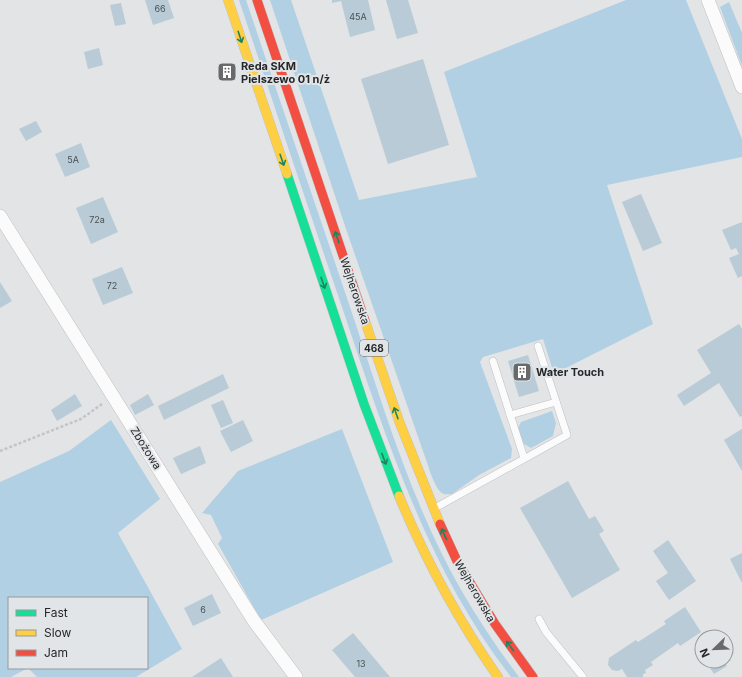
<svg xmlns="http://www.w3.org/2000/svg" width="742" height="677" font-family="Inter,sans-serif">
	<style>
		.green { fill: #b2d0e3; fill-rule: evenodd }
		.building { fill: #b8cbd6 }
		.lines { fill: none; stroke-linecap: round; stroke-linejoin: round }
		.lane-casing { stroke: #bfc0c1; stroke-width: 8 }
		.street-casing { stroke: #bfc0c1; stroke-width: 14 }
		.fast-casing { stroke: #c1c2c3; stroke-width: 10 }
		.slow-casing { stroke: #c1c2c3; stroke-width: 10 }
		.jam-casing { stroke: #c1c2c3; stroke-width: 10 }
		.path { stroke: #c3c4c5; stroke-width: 2.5; stroke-dasharray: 3 2; stroke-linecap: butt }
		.lane { stroke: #fbfbfb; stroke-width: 7 }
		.street { stroke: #fbfbfb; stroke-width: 13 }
		.fast { stroke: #16e098; stroke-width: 9 }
		.slow { stroke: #ffcf43; stroke-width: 9 }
		.jam { stroke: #f24e42; stroke-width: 9 }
		.oneway { stroke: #1e8460 }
		.labels { text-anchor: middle; stroke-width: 4; stroke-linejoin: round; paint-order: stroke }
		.number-label { font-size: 9px; fill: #4a5054 }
		.shield { fill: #e1e5e7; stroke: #5e6061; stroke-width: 1 }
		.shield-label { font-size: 10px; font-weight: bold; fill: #262728 }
		.poi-label { font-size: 11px; font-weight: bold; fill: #262728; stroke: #e1e5e7; text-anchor: start }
		.street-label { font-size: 11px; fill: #262728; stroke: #e1e5e7 }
	</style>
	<rect width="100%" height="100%" fill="#e2e4e6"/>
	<g class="green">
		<path d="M239,0H246C280,101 315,203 349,304C377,387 402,473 441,552C463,597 490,638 519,677H511C427,569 385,435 342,307C307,205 273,102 239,0Z"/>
		<path d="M270,0H291L359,200L477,177L444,72L626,0H686L742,139V157L607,185L653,324L554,374L543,339L483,357L480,362L512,449L511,458L479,475L452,494C449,494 445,495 442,493C434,488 428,464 424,454L346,229Z"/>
		<path d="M729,2L742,33V66L720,7Z"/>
		<path d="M552,411L556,423L553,436L531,448L524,444L518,428L521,422Z"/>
		<path d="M111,420L160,499L118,533L182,649L136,677H37L28,668L11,677H0V482L69,451ZM9,598H147V668H9Z"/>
		<path d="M342,429L393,562L261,620L218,544L222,538L211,515L202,513L238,471Z"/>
	</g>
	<g class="building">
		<path d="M145,0H168L174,18L153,25Z"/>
		<path d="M332,0H368L375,30L350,37L341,1L332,3Z"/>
		<path d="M386,0H408L418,33L397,39Z"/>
		<path d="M121,3L126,24L115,26L110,5Z"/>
		<path d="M99,48L103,65L88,69L84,52Z"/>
		<path d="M423,59L449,145L388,164L361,79Z"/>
		<path d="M228,66L231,77L227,78L224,67Z"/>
		<path d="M36,121L42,132L26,141L19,129Z"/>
		<path d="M81,143L90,167L65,177L55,154Z"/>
		<path d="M641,194L662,243L643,251L622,202Z"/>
		<path d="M103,197L118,232L91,244L76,208Z"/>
		<path d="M742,222V276L738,278L729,258L739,254L736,248L731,250L722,230Z"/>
		<path d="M122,267L133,293L103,305L92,279Z"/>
		<path d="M0,282L12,301L0,308Z"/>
		<path d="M739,324L742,329V416L740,417L719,383L684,406L677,395L711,373L697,350Z"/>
		<path d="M528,355L539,391L519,397L508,361Z"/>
		<path d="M223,374L229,388L164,420L158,406Z"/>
		<path d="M75,394L82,406L57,421L51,410Z"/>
		<path d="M148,394L154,405L135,415L130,405Z"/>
		<path d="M223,400L233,423L221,428L211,405Z"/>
		<path d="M243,420L253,441L231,452L220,431Z"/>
		<path d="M742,429V471L724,440Z"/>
		<path d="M200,446L206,463L181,474L173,458Z"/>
		<path d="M568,481L589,519L595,516L604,531L599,534L620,570L572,598L520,508Z"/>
		<path d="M668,540L696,581L669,600L656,581L668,573L653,551Z"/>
		<path d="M742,553V583L730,559Z"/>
		<path d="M212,594L221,613L193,626L184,608Z"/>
		<path d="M685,607L701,632L680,646L678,643L651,662L653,665L645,670L646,673L643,674V677H627L622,669L618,671L612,670L608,665L609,658L636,640L638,642L666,624L664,621Z"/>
		<path d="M353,633L390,677H355L332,650Z"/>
		<path d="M221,658L233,677H192Z"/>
		<path d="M705,661H724L727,666L714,674Z"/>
	</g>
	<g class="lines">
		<g class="lane-casing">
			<g id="lane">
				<path d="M493,361L524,458"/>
				<path d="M510,415L556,402"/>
				<path d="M435,508L567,435L538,346"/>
				<path d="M539,619L546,632L583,677"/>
			</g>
		</g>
		<g class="street-casing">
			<g id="street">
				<path d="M708,0L742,87"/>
				<path d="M0,216L254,621L296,677"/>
			</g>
		</g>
		<g class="fast-casing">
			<path id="fast" d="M287,174L364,404L399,496"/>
		</g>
		<g class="slow-casing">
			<g id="slow">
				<path d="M228,0L287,174"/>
				<path d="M365,321L399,421L440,524"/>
				<path d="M399,496C426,561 458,620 498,677"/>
			</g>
		</g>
		<g class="jam-casing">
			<g id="jam">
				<path d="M257,0L365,321"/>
				<path d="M440,524L457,561L495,624L533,677"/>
			</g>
		</g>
		<path class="path" d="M0,451L81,419L102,404"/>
		<use href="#lane" class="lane"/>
		<use href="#street" class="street"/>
		<use href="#fast" class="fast"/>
		<use href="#slow" class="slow"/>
		<use href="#jam" class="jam"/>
	</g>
	<defs><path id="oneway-shaft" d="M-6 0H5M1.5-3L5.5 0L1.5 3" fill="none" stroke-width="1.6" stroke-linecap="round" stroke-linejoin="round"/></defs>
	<g class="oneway">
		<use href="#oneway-shaft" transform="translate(240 37) rotate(72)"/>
		<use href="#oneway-shaft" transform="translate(282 160) rotate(71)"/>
		<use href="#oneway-shaft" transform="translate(337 237) rotate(-109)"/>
		<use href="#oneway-shaft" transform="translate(323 283) rotate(71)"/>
		<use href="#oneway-shaft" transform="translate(396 413) rotate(-109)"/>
		<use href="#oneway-shaft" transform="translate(384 459) rotate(69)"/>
		<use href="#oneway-shaft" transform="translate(444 534) rotate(-115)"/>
		<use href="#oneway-shaft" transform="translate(510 646) rotate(-126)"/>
	</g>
	<defs>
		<g id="building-square" transform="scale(1)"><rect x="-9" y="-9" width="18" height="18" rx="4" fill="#68696a" stroke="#e1e5e7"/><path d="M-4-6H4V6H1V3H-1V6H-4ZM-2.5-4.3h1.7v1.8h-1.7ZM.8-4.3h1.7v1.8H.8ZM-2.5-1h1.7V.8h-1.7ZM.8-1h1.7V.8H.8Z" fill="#fff"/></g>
	</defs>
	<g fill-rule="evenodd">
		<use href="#building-square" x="227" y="72"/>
		<use href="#building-square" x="522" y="372"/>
	</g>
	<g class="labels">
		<g class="number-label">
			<text x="160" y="12">66</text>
			<text x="358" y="20">45A</text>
			<text x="73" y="163">5A</text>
			<text x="97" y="223">72a</text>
			<text x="112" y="289">72</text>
			<text x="203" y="613">6</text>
			<text x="361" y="667">13</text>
		</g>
		<rect class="shield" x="360" y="340" width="28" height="16" rx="3"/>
		<g class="shield-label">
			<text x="374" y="352">468</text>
		</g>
		<g class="poi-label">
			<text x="241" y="70">Reda SKM<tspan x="241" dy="13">Pielszewo 01 n/ż</tspan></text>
			<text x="536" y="376">Water Touch</text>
		</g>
		<g class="street-label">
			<text transform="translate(355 291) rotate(71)" y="4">Wejherowska</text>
			<text transform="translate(146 448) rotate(58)" y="4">Zbożowa</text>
			<text transform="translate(475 591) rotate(60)" y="4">Wejherowska</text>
		</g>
	</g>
	<rect x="8" y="597" width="140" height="72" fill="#e1e5e7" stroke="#96999b"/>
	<rect x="16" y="610" width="20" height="6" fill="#16e098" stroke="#96999b"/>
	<text x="44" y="617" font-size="12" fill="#262728">Fast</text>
	<rect x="16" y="630" width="20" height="6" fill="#ffcf43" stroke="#96999b"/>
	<text x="44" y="637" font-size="12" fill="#262728">Slow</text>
	<rect x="16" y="650" width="20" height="6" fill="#f24e42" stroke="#96999b"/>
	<text x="44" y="657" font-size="12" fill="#262728">Jam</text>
	<g transform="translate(714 649) rotate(247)"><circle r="19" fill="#e1e5e7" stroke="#96999b"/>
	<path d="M0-3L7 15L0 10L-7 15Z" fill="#68696a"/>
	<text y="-6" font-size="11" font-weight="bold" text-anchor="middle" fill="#262728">N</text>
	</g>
</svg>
